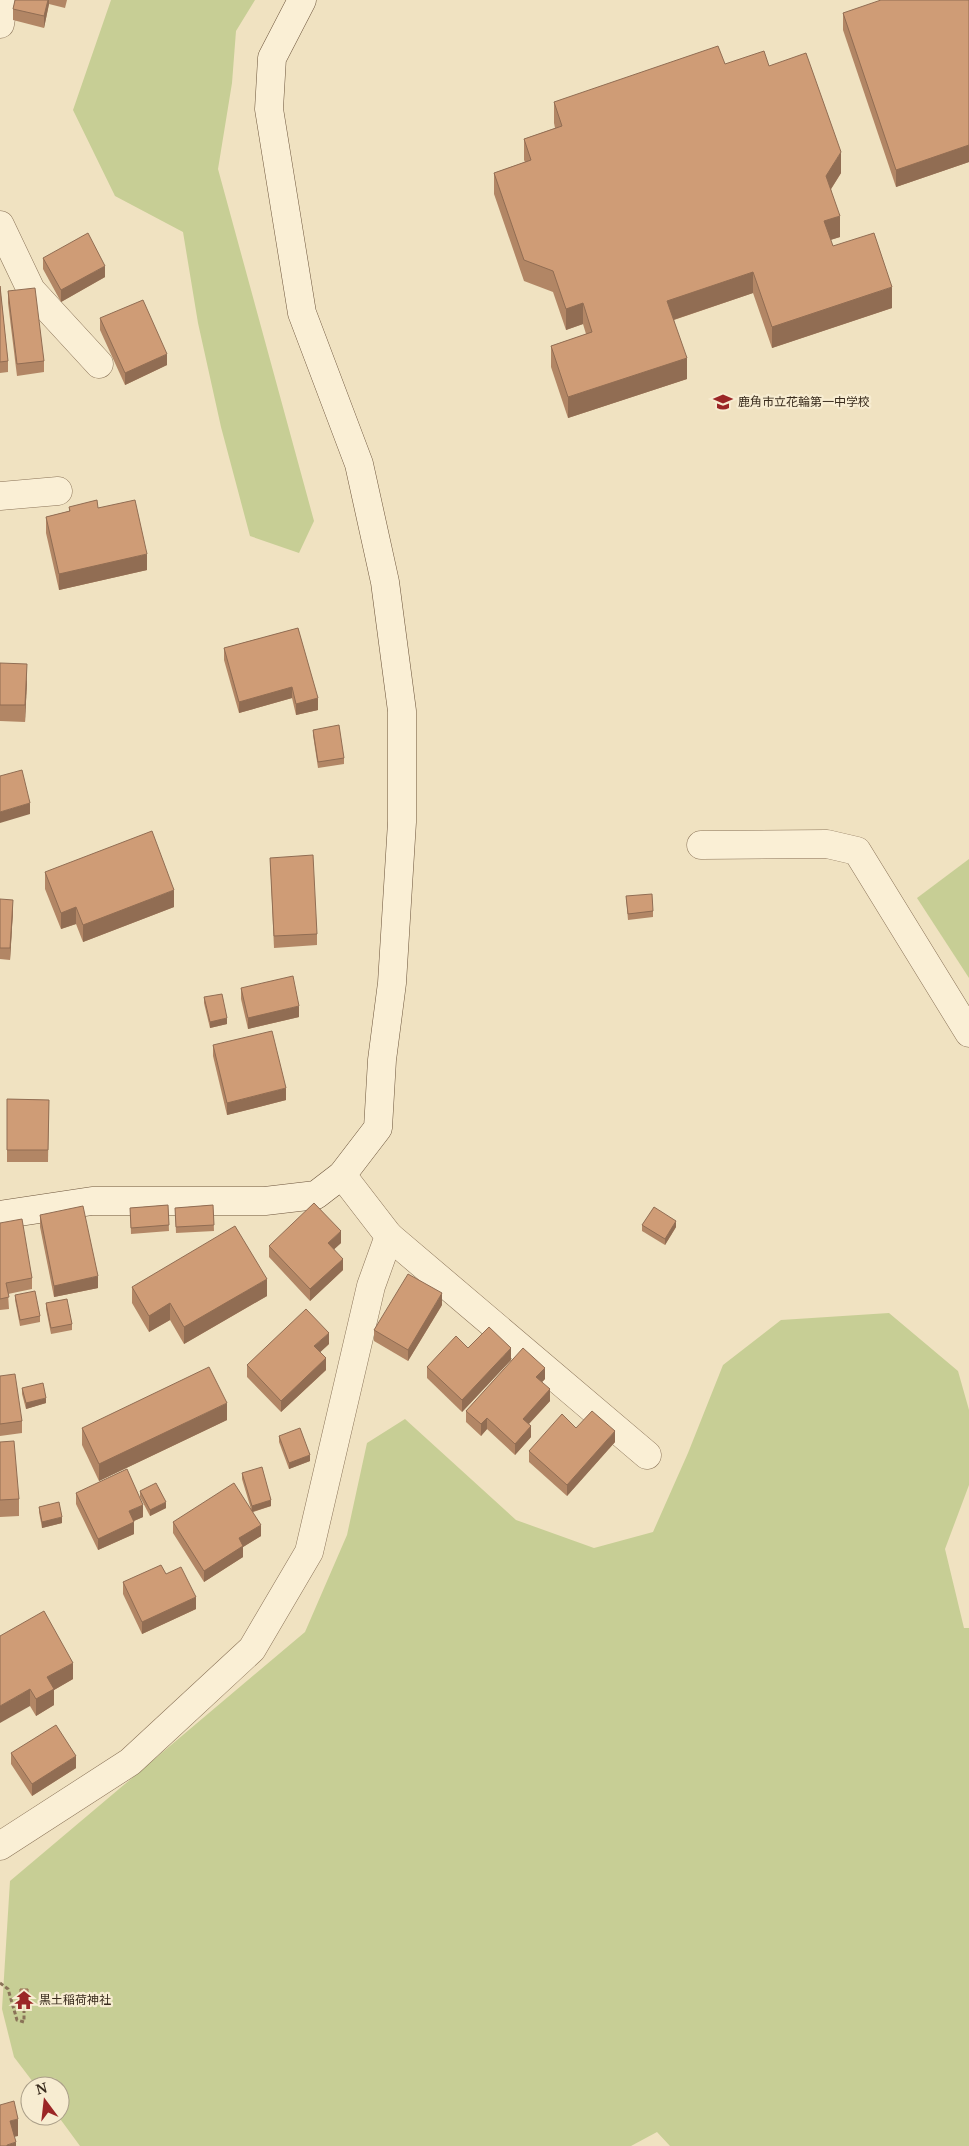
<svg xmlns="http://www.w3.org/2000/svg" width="969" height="2146" font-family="'Noto Serif','Noto Sans JP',serif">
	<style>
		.green { fill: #c7ce95 }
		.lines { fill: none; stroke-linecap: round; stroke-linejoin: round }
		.street-casing { stroke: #8a7358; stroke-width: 29 }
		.secondary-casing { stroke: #6c543b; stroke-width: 29 }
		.path { stroke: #8a7358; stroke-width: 3; stroke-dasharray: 4 2.5; stroke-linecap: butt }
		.street { stroke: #faefd5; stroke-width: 28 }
		.secondary { stroke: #faefd5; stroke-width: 28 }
		.wall { fill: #b28665 }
		.shaded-wall { fill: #916d53 }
		.building { fill: #cf9c76; stroke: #916d53 }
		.labels { text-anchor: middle; stroke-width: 4.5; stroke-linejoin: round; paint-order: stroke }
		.poi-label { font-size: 12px; fill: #392b1d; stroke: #f7ecd1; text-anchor: start }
	</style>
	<rect width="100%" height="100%" fill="#f0e2c1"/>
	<g class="green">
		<path d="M111,0H255L236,31L232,83L218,169L314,521L299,553L250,536L221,427L198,323L183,232L115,196L73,110Z"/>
		<path d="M969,859V978L917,898Z"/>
		<path d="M889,1313L958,1371L969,1410V1485L945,1549L964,1628H969V2146H670L657,2132L631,2146H80L58,2116H60V2086H36L14,2057L2,2009L10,1881L305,1632L347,1535L367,1443L405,1419L516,1520L594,1548L653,1532L688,1453L723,1365L781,1320Z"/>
	</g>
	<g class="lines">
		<g class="street-casing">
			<g id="street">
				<path d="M0,24L4,0"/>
				<path d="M0,225L31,290L99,364"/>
				<path d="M0,496L58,491"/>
				<path d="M701,845L827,844L857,851L969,1033"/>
				<path d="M389,1236L647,1455"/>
				<path d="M0,1846L130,1762L252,1649L309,1552L371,1286L389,1236L342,1175"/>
			</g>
		</g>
		<g class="secondary-casing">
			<path id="secondary" d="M0,1215L92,1201H265L316,1195L342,1175L378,1128L382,1060L392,983L402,822V711L385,582L359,464L302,313L269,109L272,58L302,0"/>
		</g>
		<path class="path" d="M0,1983L8,1989L17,2020L24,2022V2011"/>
		<use href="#street" class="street"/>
		<use href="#secondary" class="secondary"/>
	</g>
	<g class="wall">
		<path d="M15,0H67L65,8L49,4L44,28L13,20V9Z"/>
		<path d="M969,0V162L896,187L843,30V13Z"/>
		<path d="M725,64L769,66L841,173L831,189L840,237L830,240L833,246L892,308L772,348L753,293L674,320L687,379L568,418L551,367V346L586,334L583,324L566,330L553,292L524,281L494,194V173L525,162L524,160V139L555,128L554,123V102Z"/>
		<path d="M43,258L105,277L61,302L43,269Z"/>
		<path d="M0,286L8,361V372L0,373Z"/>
		<path d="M8,291L44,361V372L17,376L8,303Z"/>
		<path d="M100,318L167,365L125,385L100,330Z"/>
		<path d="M69,507L98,508L147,570L59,590L46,533V517L69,511Z"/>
		<path d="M298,628L318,710L296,715L292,698L239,713L224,660V648Z"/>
		<path d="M0,663L27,681L25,722L0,721Z"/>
		<path d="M313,730L344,758V764L318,768L313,735Z"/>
		<path d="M270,858L317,934V945L274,948Z"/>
		<path d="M45,872L174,907L83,942L76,924L61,929L45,889Z"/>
		<path d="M626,896L653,911V917L628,920Z"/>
		<path d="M0,899L13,911L10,960L0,959Z"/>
		<path d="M241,988L299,1017L248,1029L241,999Z"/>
		<path d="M204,997L227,1024L210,1028L204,1003Z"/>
		<path d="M213,1045L286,1100L227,1115L213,1056Z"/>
		<path d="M7,1099L49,1100L48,1162H7Z"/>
		<path d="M168,1205L169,1231L131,1234L130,1208Z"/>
		<path d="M213,1205L214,1231L176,1233L175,1208Z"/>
		<path d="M40,1215L98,1288L54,1297L40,1227Z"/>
		<path d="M0,1223L32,1278V1289L8,1294L9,1309L0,1310Z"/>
		<path d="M642,1225L676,1227L665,1245L642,1231Z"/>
		<path d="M341,1243L334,1249L343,1270L310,1301L269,1257V1246Z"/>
		<path d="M132,1287L267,1296L184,1344L170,1320L149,1332L132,1303Z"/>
		<path d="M15,1295L40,1316V1322L20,1326L15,1300Z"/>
		<path d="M46,1303L72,1324V1330L51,1334L46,1309Z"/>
		<path d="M442,1305L408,1361L374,1341V1330Z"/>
		<path d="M329,1344L320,1352L326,1370L281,1412L247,1377V1365Z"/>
		<path d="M468,1348L511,1360L462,1412L427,1378V1367Z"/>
		<path d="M0,1376L22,1421V1433L0,1436Z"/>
		<path d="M545,1379L542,1382L550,1401L529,1424L531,1437L515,1455L487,1429L481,1436L466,1422V1411Z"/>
		<path d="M22,1388L46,1403L26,1409L22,1394Z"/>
		<path d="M227,1420L99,1481L82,1445V1428Z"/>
		<path d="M576,1428L615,1442L567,1496L529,1462V1451Z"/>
		<path d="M279,1436L310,1461L289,1469L279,1442Z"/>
		<path d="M0,1442L19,1499V1516L0,1517Z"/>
		<path d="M242,1473L271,1506L253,1512L261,1536L243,1547V1557L204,1582L173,1533V1522L251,1509L242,1479Z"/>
		<path d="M140,1491L166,1508L150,1516L140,1497Z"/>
		<path d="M76,1493L143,1517L134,1521V1534L98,1550L76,1504Z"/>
		<path d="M39,1507L62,1523L42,1528L39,1512Z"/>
		<path d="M166,1574L196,1609L142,1634L123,1594V1582Z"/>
		<path d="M0,1636L73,1679L54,1690V1705L36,1716L30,1706Z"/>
		<path d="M11,1753L76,1768L32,1796L11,1764Z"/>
		<path d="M20,1989H28V2005L20,2004Z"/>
	</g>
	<g class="shaded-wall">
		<path d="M48,0H49V4L44,28V16Z"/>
		<path d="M969,145V162L896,187V170Z"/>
		<path d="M841,152V173L826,197V176Z"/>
		<path d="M840,216V237L824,242V221Z"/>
		<path d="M105,266V277L61,302V290Z"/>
		<path d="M753,272V293L667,322V301Z"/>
		<path d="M892,287V308L772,348V327Z"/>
		<path d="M583,303V324L566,330V309Z"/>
		<path d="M167,354V365L125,385V373Z"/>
		<path d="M687,358V379L568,418V397Z"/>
		<path d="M147,554V570L59,590V574Z"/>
		<path d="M27,664V681L25,722V705Z"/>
		<path d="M292,687V698L239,713V702Z"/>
		<path d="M318,698V710L296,715V704Z"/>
		<path d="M30,803V814L0,823V812Z"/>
		<path d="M174,890V907L83,942V925Z"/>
		<path d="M13,900V911L10,960V948Z"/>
		<path d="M76,907V924L61,929V913Z"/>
		<path d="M299,1006V1017L248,1029V1018Z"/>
		<path d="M227,1018V1024L210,1028V1022Z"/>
		<path d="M286,1088V1100L227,1115V1103Z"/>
		<path d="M676,1221V1227L665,1245V1239Z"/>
		<path d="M341,1231V1243L328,1255V1243Z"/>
		<path d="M343,1259V1270L310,1301V1289Z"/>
		<path d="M98,1276V1288L54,1297V1286Z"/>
		<path d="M267,1279V1296L184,1344V1327Z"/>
		<path d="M442,1293V1305L408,1361V1350Z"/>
		<path d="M170,1303V1320L149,1332V1316Z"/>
		<path d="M329,1333V1344L314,1358V1346Z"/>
		<path d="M511,1348V1360L462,1412V1400Z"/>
		<path d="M326,1358V1370L281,1412V1401Z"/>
		<path d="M545,1368V1379L536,1388V1377Z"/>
		<path d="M550,1389V1401L523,1430V1419Z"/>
		<path d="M46,1398V1403L26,1409V1403Z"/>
		<path d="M227,1403V1420L99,1481V1464Z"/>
		<path d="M487,1418V1429L481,1436V1424Z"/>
		<path d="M531,1426V1437L515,1455V1444Z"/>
		<path d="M615,1431V1442L567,1496V1485Z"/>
		<path d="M310,1455V1461L289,1469V1463Z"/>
		<path d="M271,1500V1506L252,1512V1506Z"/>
		<path d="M166,1502V1508L150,1516V1510Z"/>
		<path d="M143,1505V1517L129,1523V1511Z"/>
		<path d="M62,1517V1523L42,1528V1522Z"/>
		<path d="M134,1522V1534L98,1550V1539Z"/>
		<path d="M261,1525V1536L243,1547V1557L204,1582V1571L239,1538Z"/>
		<path d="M196,1597V1609L142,1634V1622Z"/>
		<path d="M73,1663V1679L54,1690V1705L36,1716V1699L47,1677Z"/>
		<path d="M30,1689V1706L0,1723V1706Z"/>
		<path d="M76,1756V1768L32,1796V1784Z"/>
		<path d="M18,2119V2136L10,2138V2121Z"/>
		<path d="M16,2142V2146H7V2145Z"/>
	</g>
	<g class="building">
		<path d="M15,0H48L44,16L13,9Z"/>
		<path d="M881,0H969V145L896,170L843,13Z"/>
		<path d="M718,46L725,64L764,51L769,66L806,53L841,152L826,176L840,216L824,221L833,246L874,233L892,287L772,327L753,272L667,301L687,358L568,397L551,346L592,332L583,303L566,309L553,271L524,260L494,173L531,160L524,139L562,126L554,102Z"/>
		<path d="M88,233L105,266L61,290L43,258Z"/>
		<path d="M0,286L8,361L0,362Z"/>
		<path d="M35,288L44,361L17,364L8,291Z"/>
		<path d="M143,300L167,354L125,373L100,318Z"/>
		<path d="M97,500L98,508L135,500L147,554L59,574L46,517L70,511L69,507Z"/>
		<path d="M298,628L318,698L296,704L292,687L239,702L224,648Z"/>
		<path d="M0,663L27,664L25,705H0Z"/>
		<path d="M339,725L344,758L318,762L313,730Z"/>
		<path d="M22,770L30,803L0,812V776Z"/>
		<path d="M152,831L174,890L83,925L76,907L61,913L45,872Z"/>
		<path d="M313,855L317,934L274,936L270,858Z"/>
		<path d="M652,894L653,911L628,914L626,896Z"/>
		<path d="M0,899L13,900L10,948H0Z"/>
		<path d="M293,976L299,1006L248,1018L241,988Z"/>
		<path d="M222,994L227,1018L210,1022L204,997Z"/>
		<path d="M272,1031L286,1088L227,1103L213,1045Z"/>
		<path d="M7,1099L49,1100L48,1150H7Z"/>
		<path d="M314,1203L341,1231L328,1243L343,1259L310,1289L269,1246Z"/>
		<path d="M168,1205L169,1225L131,1228L130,1208Z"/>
		<path d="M213,1205L214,1225L176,1227L175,1208Z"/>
		<path d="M83,1206L98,1276L54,1286L40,1215Z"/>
		<path d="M654,1207L676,1221L665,1239L642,1225Z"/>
		<path d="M22,1219L32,1278L6,1283L9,1297L0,1299V1223Z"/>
		<path d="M235,1226L267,1279L184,1327L170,1303L149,1316L132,1287Z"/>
		<path d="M408,1274L442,1293L408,1350L374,1330Z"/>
		<path d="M35,1291L40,1316L20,1320L15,1295Z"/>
		<path d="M67,1299L72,1324L51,1328L46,1303Z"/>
		<path d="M306,1309L329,1333L314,1346L326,1358L281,1401L247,1365Z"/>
		<path d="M489,1327L511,1348L462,1400L427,1367L456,1336L468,1348Z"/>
		<path d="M523,1348L545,1368L536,1377L550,1389L523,1419L531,1426L515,1444L487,1418L481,1424L466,1411Z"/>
		<path d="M209,1367L227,1403L99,1464L82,1428Z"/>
		<path d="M15,1374L22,1421L0,1424V1376Z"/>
		<path d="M43,1383L46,1398L26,1403L22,1388Z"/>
		<path d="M592,1411L615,1431L567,1485L529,1451L562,1414L576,1428Z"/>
		<path d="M300,1428L310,1455L289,1463L279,1436Z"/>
		<path d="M14,1441L19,1499L0,1500V1442Z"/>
		<path d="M262,1467L271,1500L252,1506L242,1473Z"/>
		<path d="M127,1469L143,1505L129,1511L134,1522L98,1539L76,1493Z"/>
		<path d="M156,1483L166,1502L150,1510L140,1491Z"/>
		<path d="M234,1483L261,1525L239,1538L243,1546L204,1571L173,1522Z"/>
		<path d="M59,1502L62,1517L42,1522L39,1507Z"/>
		<path d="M161,1565L166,1574L181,1567L196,1597L142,1622L123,1582Z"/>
		<path d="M44,1611L73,1663L47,1677L54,1689L36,1699L30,1689L0,1706V1636Z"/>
		<path d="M56,1725L76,1756L32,1784L11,1753Z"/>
		<path d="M20,1989H28V1999L20,1998Z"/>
		<path d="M14,2101L18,2119L10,2121L16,2142L7,2145V2146H0V2105Z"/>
	</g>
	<defs>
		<g id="school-bare" transform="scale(1.5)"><path d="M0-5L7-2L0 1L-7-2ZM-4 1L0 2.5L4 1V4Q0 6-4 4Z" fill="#9b2626" stroke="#f7ecd1" stroke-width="2.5" paint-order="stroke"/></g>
		<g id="temple-bare" transform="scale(1.5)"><path d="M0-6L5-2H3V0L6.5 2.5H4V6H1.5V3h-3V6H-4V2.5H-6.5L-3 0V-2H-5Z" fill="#9b2626" stroke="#f7ecd1" stroke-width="2.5" paint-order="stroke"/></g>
	</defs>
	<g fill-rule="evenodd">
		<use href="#school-bare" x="723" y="402"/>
		<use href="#temple-bare" x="24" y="2000"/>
	</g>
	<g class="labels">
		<g class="poi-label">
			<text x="738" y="406">鹿角市立花輪第一中学校</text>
			<text x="39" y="2004">黒土稲荷神社</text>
		</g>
	</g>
	<g transform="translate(45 2101) rotate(345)"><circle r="24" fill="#f7ecd1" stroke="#ab9f89"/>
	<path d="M0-4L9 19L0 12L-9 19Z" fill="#9b2626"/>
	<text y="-8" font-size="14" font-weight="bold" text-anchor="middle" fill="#392b1d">N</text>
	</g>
</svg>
